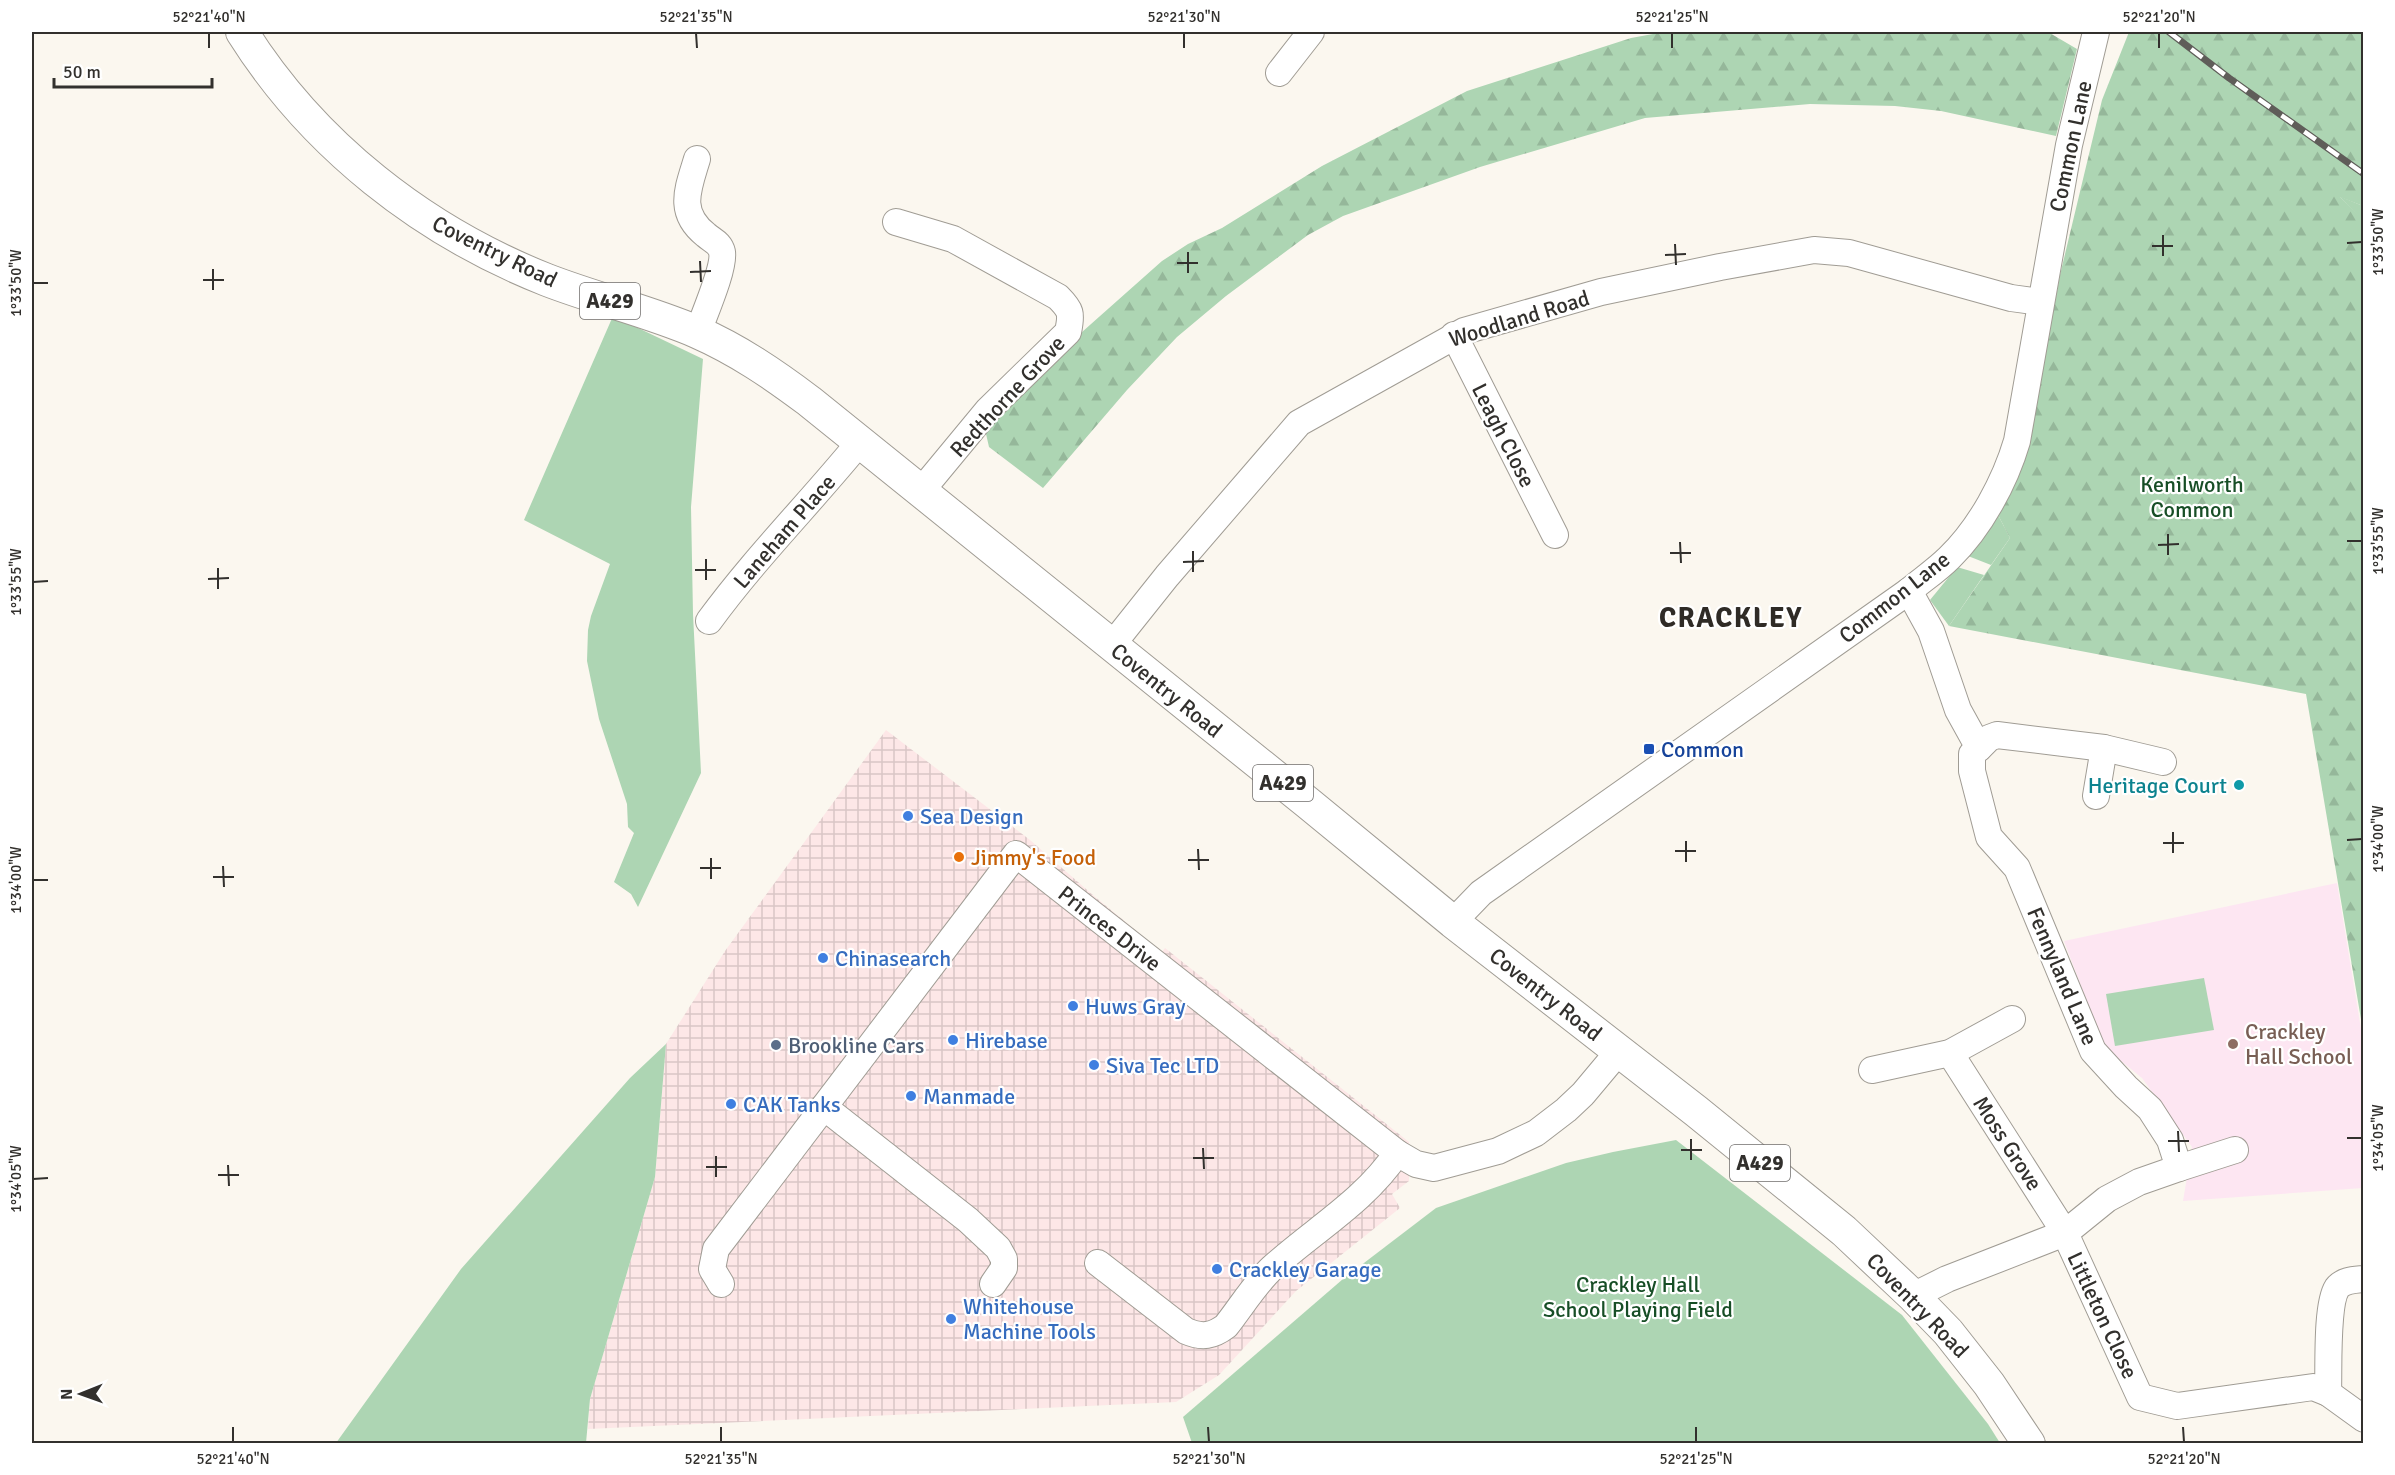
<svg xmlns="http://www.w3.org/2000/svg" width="2395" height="1475" font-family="Signika,sans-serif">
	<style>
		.industrial { fill: url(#industrial-grid) }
		.education { fill: #fde6f2 }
		.green { fill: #add5b3 }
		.forest { fill: url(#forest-firs) }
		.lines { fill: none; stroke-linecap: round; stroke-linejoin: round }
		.minor-casing { stroke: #a09c94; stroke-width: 28 }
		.major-casing { stroke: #a09c94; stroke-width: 34 }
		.minor { stroke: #fff; stroke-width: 26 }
		.major { stroke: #fff; stroke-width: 32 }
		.rail-casing { stroke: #5f5d59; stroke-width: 7 }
		.rail { stroke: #fff; stroke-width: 4.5; stroke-dasharray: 14; stroke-linecap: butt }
		.ticks { fill: none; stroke: #32302d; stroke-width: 2 }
		.transit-dot { fill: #1a4fb4; stroke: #fff; stroke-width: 2 }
		.culture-dot { fill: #0f9aa8; stroke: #fff; stroke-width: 2 }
		.shop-dot { fill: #3f7fe0; stroke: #fff; stroke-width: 2 }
		.food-dot { fill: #e8710a; stroke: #fff; stroke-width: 2 }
		.education-dot { fill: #8d6e63; stroke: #fff; stroke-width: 2 }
		.service-dot { fill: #5c6f8a; stroke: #fff; stroke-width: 2 }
		.labels { text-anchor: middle; stroke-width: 4.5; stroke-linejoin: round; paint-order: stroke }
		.shield { fill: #fff; stroke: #706e6c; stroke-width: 1.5 }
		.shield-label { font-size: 21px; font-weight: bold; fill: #32302d }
		.street-label { font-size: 22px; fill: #32302d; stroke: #fff }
		.park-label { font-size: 22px; fill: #174e26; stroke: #fff }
		.transit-label { font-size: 22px; fill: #164399; stroke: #fff; text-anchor: start }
		.culture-label { font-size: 22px; fill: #0d838f; stroke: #fff; text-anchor: end }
		.shop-label { font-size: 22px; fill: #366cbe; stroke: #fff; text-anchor: start }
		.food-label { font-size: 22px; fill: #c56008; stroke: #fff; text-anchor: start }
		.education-label { font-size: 22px; fill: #785e54; stroke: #fff; text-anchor: start }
		.service-label { font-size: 22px; fill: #4e5e75; stroke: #fff; text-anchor: start }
		.district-label { font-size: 28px; font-weight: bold; letter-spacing: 1.5px; fill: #2f2b26; stroke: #fff }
		.neatline { fill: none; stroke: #32302d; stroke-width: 2 }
		.ticks-label { font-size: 15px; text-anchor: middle; fill: #32302d }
	</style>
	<defs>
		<pattern id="industrial-grid" width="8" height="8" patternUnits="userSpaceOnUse" patternTransform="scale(1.5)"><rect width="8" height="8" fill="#fde7e7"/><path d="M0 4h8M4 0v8" fill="none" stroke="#d9c6c6"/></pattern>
		<pattern id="forest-firs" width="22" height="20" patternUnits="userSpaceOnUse" patternTransform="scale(1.5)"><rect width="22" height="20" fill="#add5b3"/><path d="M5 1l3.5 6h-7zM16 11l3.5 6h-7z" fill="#95b79a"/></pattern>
	</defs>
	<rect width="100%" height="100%" fill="#fbf7ef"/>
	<path class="industrial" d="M886,730L1030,840L1094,896L1162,952L1165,948L1409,1142V1181L1392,1194L1400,1208L1296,1291L1219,1375L1176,1402L588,1429L590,1399L655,1177L666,1044L725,951Z"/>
	<path class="education" d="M2337,883L2363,1041V1188L2183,1201L2192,1147L2142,1078L2104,1047L2064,941Z"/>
	<g class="green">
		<path d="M2339,196L2363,206V221Z"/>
		<path d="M613,316L703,359L691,507L693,614L701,773L638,907L631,894L614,882L634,833L628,827L627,804L599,719L587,661L588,630L591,616L610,564L524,520Z"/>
		<path d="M1997,513L2010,538L1991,565L1968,556Z"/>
		<path d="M1957,567L1984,575L1949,626L1930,600Z"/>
		<path d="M2204,978L2214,1030L2115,1046L2106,994Z"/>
		<path d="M666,1044L655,1177L590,1399L586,1443H336L461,1269L630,1078Z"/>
		<path d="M1676,1140L1902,1315L1988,1424L2000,1443H1192L1183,1417L1343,1279L1436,1208L1566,1163L1613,1152Z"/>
	</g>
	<g class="forest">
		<path d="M1664,32H2048L2077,49L2056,136L1941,111L1895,106L1810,104L1645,118L1480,167L1343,216L1308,235L1226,296L1177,337L1127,390L1043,488L989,447L984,425L1046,364L1162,261L1188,244L1222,228L1322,166L1467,91L1631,38Z"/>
		<path d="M2129,32H2363V206L2340,197L2364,221L2363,1031L2306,694L1949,626L2010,538L1997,513L2027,453L2060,275L2102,100Z"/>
	</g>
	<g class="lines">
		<g class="minor-casing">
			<g id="minor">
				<path d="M1279,73L1311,32"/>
				<path d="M697,159C688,189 677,212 706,235C713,241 720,243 722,252C725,267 704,315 698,332"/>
				<path d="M896,222L953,239L1058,297C1071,310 1072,313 1068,332L988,410L921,491"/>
				<path d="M1454,335L1555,535"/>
				<path d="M1909,591L1931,631L1958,710L1979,748L1972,754V771L1989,837L2017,868L2093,1051L2126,1087L2150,1109L2170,1140L2179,1168L2139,1182L2107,1199L2065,1233L1950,1053"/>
				<path d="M709,621C755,558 810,503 859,443"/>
				<path d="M1112,645L1167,576L1299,423L1464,331L1601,292L1720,267L1814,250L1849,253L2011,298L2040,302"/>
				<path d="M1979,748L1989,738L1997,735L2104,748L2163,762"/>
				<path d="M2096,796L2104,748"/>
				<path d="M1453,922L1481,893L1909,591C1922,580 1937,570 1949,558C1980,528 2005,482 2017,441L2069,145L2096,32"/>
				<path d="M1872,1070L1950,1053L2012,1019"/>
				<path d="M824,1107L968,1220L998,1248L1004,1259V1268L993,1284"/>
				<path d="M2179,1168L2235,1150"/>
				<path d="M1098,1263L1186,1331C1202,1338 1213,1336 1226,1326C1241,1307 1255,1284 1272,1268C1314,1230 1365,1201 1397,1153"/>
				<path d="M721,1284L712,1269L716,1249L1016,854L1397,1153L1416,1164L1434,1168L1498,1151L1536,1133L1566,1110L1583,1094L1619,1051"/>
				<path d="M1913,1296L1947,1279L2065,1233L2140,1397L2177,1406L2313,1387L2328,1393L2364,1419"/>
				<path d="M2328,1393C2329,1370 2326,1305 2337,1288C2343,1280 2354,1280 2364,1279"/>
			</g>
		</g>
		<g class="major-casing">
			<path id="major" d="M242,32C313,145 423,231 547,280C596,299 648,311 697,332C738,350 773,374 809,401L1308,803L1453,922L1696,1111L1844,1231L1913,1296L1948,1332L1989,1384L2029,1444"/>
		</g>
		<use href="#minor" class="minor"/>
		<use href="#major" class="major"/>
		<g class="rail-casing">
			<path id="rail" d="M2169,32L2229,78L2364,174"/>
		</g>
		<use href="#rail" class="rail"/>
	</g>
	<path class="ticks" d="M209,33V48M696,33L697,48M1184,33V48M1672,33V48M2159,33V48M2163,235V256M2347,243L2362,242M1675,244L1676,265M2152,246H2173M1188,252V273M1665,255L1686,254M700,261L701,282M1177,263H1198M213,269V290M690,272L711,271M203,280H224M33,283H48M2168,534V555M2347,541H2362M1680,542L1681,563M2158,545L2179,544M1193,551V572M1670,553H1691M706,559V580M1183,562L1204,561M218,568V589M695,570H716M208,579L229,578M33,582L48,581M2173,832V853M2347,840L2362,839M1686,841V862M2163,843H2184M1198,849L1199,870M1675,851H1696M711,858V879M1188,860H1209M223,866L224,887M700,868H721M213,877H234M33,880H48M2178,1131L2179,1152M2347,1138H2362M1691,1139V1160M2168,1141H2189M1203,1148L1204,1169M1681,1150H1702M716,1156V1177M1193,1158H1214M228,1165L229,1186M706,1167H727M218,1175H239M33,1179L48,1178M233,1427V1442M721,1427V1442M1208,1427L1209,1442M1696,1427V1442M2183,1427L2184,1442"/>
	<rect class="transit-dot" x="1643" y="743" width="12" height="12" rx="3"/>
	<circle class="culture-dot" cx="2239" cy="785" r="6"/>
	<g class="shop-dot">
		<circle cx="908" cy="816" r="6"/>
		<circle cx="823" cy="958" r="6"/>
		<circle cx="1073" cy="1006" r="6"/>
		<circle cx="953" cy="1040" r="6"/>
		<circle cx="1094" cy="1065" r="6"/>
		<circle cx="911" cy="1096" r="6"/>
		<circle cx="731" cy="1104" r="6"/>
		<circle cx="1217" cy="1269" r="6"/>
		<circle cx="951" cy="1319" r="6"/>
	</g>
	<circle class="food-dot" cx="959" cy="857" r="6"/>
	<circle class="education-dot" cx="2233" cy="1044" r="6"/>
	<circle class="service-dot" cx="776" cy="1045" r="6"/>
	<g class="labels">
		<g class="shield">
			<rect x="580" y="283" width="60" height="36" rx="4.5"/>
			<rect x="1253" y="765" width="60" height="36" rx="4.5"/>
			<rect x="1730" y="1145" width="60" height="36" rx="4.5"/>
		</g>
		<g class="shield-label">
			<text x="610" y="308">A429</text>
			<text x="1283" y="790">A429</text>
			<text x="1760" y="1170">A429</text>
		</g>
		<g class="street-label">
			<text transform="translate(2070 146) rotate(-78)" y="8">Common Lane</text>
			<text transform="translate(495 251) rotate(26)" y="8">Coventry Road</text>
			<text transform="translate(1519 318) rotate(-17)" y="8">Woodland Road</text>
			<text transform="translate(1007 396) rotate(-47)" y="8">Redthorne Grove</text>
			<text transform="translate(1504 435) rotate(63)" y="8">Leagh Close</text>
			<text transform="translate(784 531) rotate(-49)" y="8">Laneham Place</text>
			<text transform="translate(1894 597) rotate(-38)" y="8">Common Lane</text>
			<text transform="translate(1167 690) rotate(39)" y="8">Coventry Road</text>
			<text transform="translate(1110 928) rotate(38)" y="8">Princes Drive</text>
			<text transform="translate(2063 976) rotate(67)" y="8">Fennyland Lane</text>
			<text transform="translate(1546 994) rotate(38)" y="8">Coventry Road</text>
			<text transform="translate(2008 1143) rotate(57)" y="8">Moss Grove</text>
			<text transform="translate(1918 1305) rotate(46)" y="8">Coventry Road</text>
			<text transform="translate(2103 1315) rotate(65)" y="8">Littleton Close</text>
		</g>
		<g class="park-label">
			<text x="2192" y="492">Kenilworth<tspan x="2192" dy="25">Common</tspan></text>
			<text x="1638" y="1292">Crackley Hall<tspan x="1638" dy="25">School Playing Field</tspan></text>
		</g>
		<g class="transit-label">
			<text x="1661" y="757">Common</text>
		</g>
		<g class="culture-label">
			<text x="2227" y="793">Heritage Court</text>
		</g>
		<g class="shop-label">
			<text x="920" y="824">Sea Design</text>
			<text x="835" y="966">Chinasearch</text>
			<text x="1085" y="1014">Huws Gray</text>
			<text x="965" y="1048">Hirebase</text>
			<text x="1106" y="1073">Siva Tec LTD</text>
			<text x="923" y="1104">Manmade</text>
			<text x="743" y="1112">CAK Tanks</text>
			<text x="1229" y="1277">Crackley Garage</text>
			<text x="963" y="1314">Whitehouse<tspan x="963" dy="25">Machine Tools</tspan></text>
		</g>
		<g class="food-label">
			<text x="971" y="865">Jimmy's Food</text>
		</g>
		<g class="education-label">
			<text x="2245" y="1039">Crackley<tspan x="2245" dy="25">Hall School</tspan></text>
		</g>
		<g class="service-label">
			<text x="788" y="1053">Brookline Cars</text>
		</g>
		<g class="district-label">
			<text x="1731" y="627">CRACKLEY</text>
		</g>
	</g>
	<rect width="2395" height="1475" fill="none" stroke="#ffffff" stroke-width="66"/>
	<g transform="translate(81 1394) rotate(269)" stroke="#ffffff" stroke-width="4.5" paint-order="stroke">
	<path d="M0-4.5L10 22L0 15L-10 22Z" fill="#32302d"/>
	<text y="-9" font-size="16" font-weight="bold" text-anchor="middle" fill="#32302d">N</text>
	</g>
	<path d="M54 78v9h158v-9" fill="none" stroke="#32302d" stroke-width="3"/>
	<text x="63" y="78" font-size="18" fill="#32302d" stroke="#ffffff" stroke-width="4.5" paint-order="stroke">50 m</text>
	<rect x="33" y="33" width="2329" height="1409" class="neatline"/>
	<g class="ticks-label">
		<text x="209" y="22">52°21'40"N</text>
		<text x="696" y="22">52°21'35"N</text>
		<text x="1184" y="22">52°21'30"N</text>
		<text x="1672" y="22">52°21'25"N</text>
		<text x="2159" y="22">52°21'20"N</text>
		<text transform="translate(2378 242) rotate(-90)" y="5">1°33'50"W</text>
		<text transform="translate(16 283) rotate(-90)" y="5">1°33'50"W</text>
		<text transform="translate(2378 541) rotate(-90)" y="5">1°33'55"W</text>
		<text transform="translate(16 582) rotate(-90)" y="5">1°33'55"W</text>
		<text transform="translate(2378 839) rotate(-90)" y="5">1°34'00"W</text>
		<text transform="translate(16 880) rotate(-90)" y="5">1°34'00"W</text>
		<text transform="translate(2378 1138) rotate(-90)" y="5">1°34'05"W</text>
		<text transform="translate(16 1179) rotate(-90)" y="5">1°34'05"W</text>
		<text x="233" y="1464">52°21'40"N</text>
		<text x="721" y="1464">52°21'35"N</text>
		<text x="1209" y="1464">52°21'30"N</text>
		<text x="1696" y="1464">52°21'25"N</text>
		<text x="2184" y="1464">52°21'20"N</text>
	</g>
</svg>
